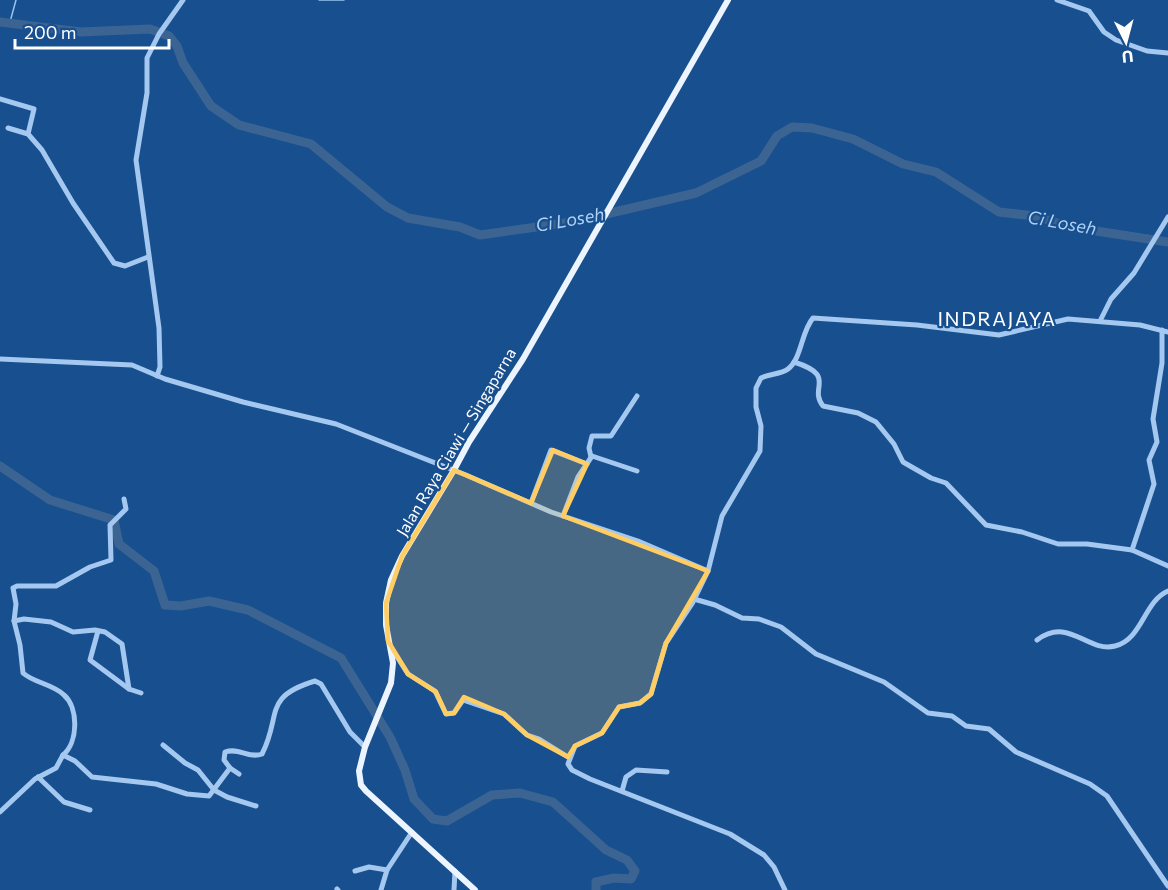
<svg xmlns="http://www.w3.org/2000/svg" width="1168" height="890" font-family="Commissioner,sans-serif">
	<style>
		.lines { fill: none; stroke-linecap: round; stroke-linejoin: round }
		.stream { stroke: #97c3f1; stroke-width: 1.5 }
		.river { stroke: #3c6492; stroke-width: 9 }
		.minor { stroke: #a4c8ef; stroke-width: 5 }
		.major { stroke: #ecf4ff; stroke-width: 6 }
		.marked { fill: #ffcd62; fill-opacity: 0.2; stroke: #ffcd62; stroke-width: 4.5; stroke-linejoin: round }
		.labels { text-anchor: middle; stroke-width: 4.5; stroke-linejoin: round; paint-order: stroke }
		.street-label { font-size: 16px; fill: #fff; stroke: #184f8e }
		.water-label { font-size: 18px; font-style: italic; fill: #b0d2f6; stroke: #184f8e }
		.quarter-label { font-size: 20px; letter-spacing: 1.5px; fill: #fff; stroke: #184f8e }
	</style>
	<rect width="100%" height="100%" fill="#184f8e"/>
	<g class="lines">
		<g class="stream">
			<path d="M319,0H344"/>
			<path d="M10,22L16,0"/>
		</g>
		<g class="river">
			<path d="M0,22L81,32L150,29L169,36L177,46L183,63L211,106L239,125L311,144L387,207L408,218L460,227L480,235L572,222L696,193L761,161L777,136L792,127L812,128L853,139L903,164L936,172L999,212L1035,216L1070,227L1168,242"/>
			<path d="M0,466L50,500L114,520L119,544L154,571L165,605L181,606L209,601L248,610L341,658L390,737L405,770L414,799L433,819L447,821L492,795L520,793L553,802L606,850L627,860L635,871L631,879L614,878L596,882V890"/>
		</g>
		<g class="minor">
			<path d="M1057,0L1089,11L1104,32L1116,40L1147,51L1168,53"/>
			<path d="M0,99L34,109L28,134"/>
			<path d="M8,128L28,134L42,150L73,203L114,263L125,266L148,257"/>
			<path d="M1100,321L1111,299L1134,273L1168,217"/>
			<path d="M1162,330V363L1153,419L1157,442L1149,460L1154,484L1132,550L1168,566"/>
			<path d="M0,359L132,365L165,379L243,402L336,424L466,475L551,512L638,541L708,571"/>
			<path d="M794,362C838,376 808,387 823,406L858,413L876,422L894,444L903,462L931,478L946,483L986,525L1022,532L1058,544H1087L1132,550"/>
			<path d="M157,376L160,367L159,328L136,160L147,93V58L159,34L183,0"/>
			<path d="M591,457L589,448L592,436H611L637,396"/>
			<path d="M531,503L551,450L587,464"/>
			<path d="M563,516L578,477L592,456L637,471"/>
			<path d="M694,599L715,605L742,618L759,619L781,627L816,654L884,682L928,713L952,716L966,726L989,729L1016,752L1090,784L1107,796L1168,886"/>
			<path d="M14,621L24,619L51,622L73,632L95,630L105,632L122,644L129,689"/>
			<path d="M98,631L90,660L129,689L141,693"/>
			<path d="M1037,640C1069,616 1087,653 1115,646C1142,640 1144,601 1168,591"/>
			<path d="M392,649L408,674L435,691L446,714L454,713L463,700L504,714L527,735L539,739L568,757"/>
			<path d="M163,745L185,763L198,770L214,790L227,797L256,806"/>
			<path d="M63,755C78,743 79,708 64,695C53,684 34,683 23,673L20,645L14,621L16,604L13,588L17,586H56L90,567L111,560L110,525L126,509L124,499"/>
			<path d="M230,768L239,774"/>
			<path d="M38,777L64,802L90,810"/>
			<path d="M622,791L626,777L636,770L667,772"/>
			<path d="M0,812L35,779L56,768L63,755L75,761L92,777L156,784L187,794L209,796L230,768L224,760L225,752C239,747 249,759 262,754C282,715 262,697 315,681L321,684L350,732L365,747"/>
			<path d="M355,871L369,867L387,870"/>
			<path d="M337,889L338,890"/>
			<path d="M381,890L387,870L412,832"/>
			<path d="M454,890L455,871"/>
			<path d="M785,890L774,867L764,855L730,834L590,779L572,770L568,764L575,746L602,733L619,707L640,703L651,694L666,643L693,602L708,571L722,516L760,451L761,426L756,407V388L761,378C769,374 782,374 788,369C802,358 801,332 813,318L917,325L999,335L1068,319L1140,325L1168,332"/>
		</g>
		<path class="major" d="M475,890L366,791L361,785L359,771L365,747L391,683L393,663L386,625V603L391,580L402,556L454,470L469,442L523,359L728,0"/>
	</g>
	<path class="marked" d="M553,450L587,464L563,516L708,571L666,643L651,694L640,703L619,707L602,733L575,746L568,757L527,735L504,714L464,697L454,713L446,714L436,692L408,674L388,641L386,603L402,556L454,470L531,503Z"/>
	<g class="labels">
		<g class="street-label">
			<text transform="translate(456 442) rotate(-59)" y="6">Jalan Raya Ciawi — Singaparna</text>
		</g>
		<g class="water-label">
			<text transform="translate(570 220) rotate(-10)" y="6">Ci Loseh</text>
			<text transform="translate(1062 223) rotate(10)" y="6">Ci Loseh</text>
		</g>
		<g class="quarter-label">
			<text x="997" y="326">INDRAJAYA</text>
		</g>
	</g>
	<g transform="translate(1126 42) rotate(174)" stroke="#184f8e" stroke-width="4.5" paint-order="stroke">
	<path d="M0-4.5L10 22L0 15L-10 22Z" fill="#ffffff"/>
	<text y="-9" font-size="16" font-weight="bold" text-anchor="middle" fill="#ffffff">U</text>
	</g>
	<path d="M15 39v9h154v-9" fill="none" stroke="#ffffff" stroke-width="3"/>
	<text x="24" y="39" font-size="18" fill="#ffffff" stroke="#184f8e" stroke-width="4.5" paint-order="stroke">200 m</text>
</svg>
